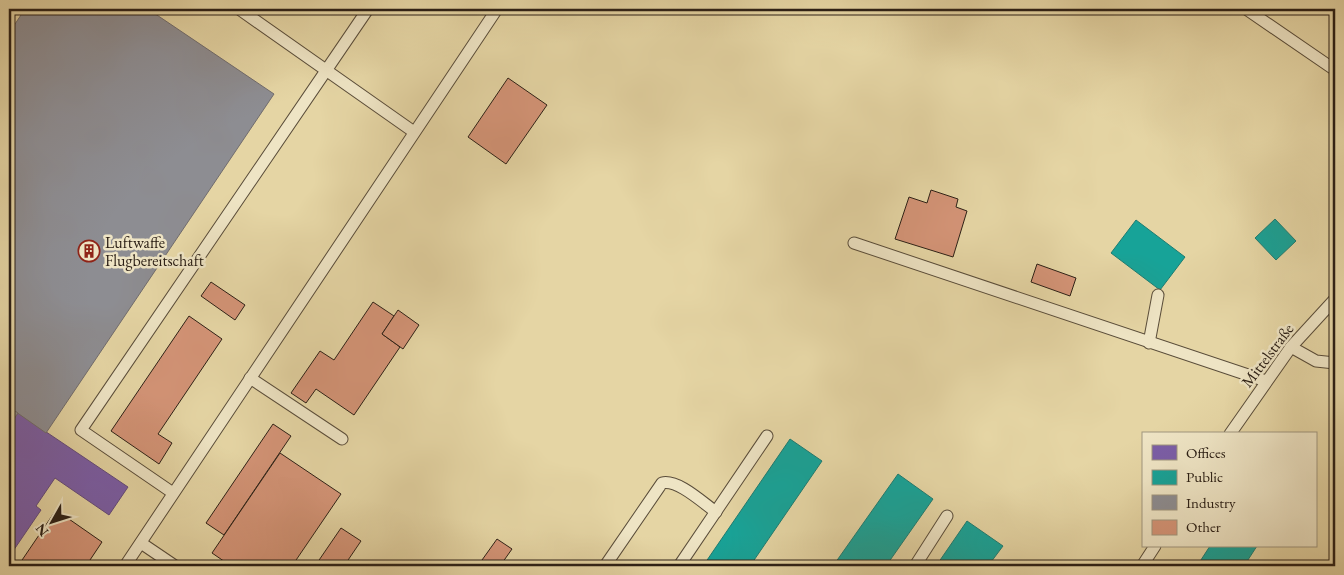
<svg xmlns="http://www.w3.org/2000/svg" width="1344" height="575" font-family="'EB Garamond',serif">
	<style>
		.offices { fill: #7b5ea7; stroke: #634b7c }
		.public { fill: #17a398; stroke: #1d7c71 }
		.industry { fill: #8d8d92; stroke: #706c6d }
		.building { fill: #d49477; stroke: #2c2016 }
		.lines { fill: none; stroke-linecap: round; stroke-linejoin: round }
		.lane-casing { stroke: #5a4d3a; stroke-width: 13 }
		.lane { stroke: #eee4c4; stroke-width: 11 }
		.labels { text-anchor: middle; stroke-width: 5; stroke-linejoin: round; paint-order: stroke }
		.poi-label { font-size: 16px; fill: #2c2016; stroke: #eee4c4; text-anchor: start }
		.street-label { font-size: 16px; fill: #2c2016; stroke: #eee4c4 }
	</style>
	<rect width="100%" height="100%" fill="#e5d5a4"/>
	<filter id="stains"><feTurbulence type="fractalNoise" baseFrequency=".004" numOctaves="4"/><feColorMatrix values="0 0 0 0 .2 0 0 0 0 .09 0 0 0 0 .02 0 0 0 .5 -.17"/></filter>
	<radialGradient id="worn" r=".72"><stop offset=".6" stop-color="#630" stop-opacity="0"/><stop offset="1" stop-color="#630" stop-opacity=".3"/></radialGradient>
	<path class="offices" d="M18,413L128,487L109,515L55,478L36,506L41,510L9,557V426Z"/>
	<g class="public">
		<path d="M1275,219L1296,241L1276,260L1255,238Z"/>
		<path d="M1136,220L1185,257L1160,290L1111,253Z"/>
		<path d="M790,439L822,461L750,566H703Z"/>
		<path d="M898,474L933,499L886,566H833Z"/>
		<path d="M967,521L1003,546L988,566H936Z"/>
		<path d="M1210,546H1257L1244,566H1197Z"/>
	</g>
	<g class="industry">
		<path d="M25,9H148L274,94L46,433L9,407V33Z"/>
		<path d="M9,407L18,413L9,426Z"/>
	</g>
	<g class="building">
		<path d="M508,78L547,105L506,164L468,137Z"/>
		<path d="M931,190L958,199L956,207L967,211L953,257L895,239L909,197L927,203Z"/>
		<path d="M1037,264L1076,278L1070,296L1031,282Z"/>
		<path d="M211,282L245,305L235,320L201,296Z"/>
		<path d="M373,302L394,316L382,334L400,347L354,415L316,389L306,403L291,393L320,351L334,360Z"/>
		<path d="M398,310L419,325L403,349L382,334Z"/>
		<path d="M189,316L222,339L158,434L172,443L159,464L111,431Z"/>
		<path d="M273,424L291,436L224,535L206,523Z"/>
		<path d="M280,453L341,494L292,566H231L212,553Z"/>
		<path d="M56,510L102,542L86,566H18Z"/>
		<path d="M341,528L361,541L344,566H315Z"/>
		<path d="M497,539L512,549L500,566H491L482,560Z"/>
	</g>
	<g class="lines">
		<g class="lane-casing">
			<g id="lane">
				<path d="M239,9L414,132"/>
				<path d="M1246,9L1335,70"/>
				<path d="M854,243L1266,381"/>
				<path d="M1149,343L1158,295"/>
				<path d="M1291,347L1316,361L1335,363"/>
				<path d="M250,378L342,439"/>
				<path d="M1230,434L1291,347L1335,299"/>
				<path d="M173,493L81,430L368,9"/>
				<path d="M141,543L175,566"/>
				<path d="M125,566L497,9"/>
				<path d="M605,566L662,483C678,479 703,503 716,512"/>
				<path d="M679,566L767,436"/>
				<path d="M915,566L947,516"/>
				<path d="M1142,566L1155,546"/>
			</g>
		</g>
		<use href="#lane" class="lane"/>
	</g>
	<defs>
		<g id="building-ring" transform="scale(1.125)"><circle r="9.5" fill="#eee4c4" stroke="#8f2418" stroke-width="1.5"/><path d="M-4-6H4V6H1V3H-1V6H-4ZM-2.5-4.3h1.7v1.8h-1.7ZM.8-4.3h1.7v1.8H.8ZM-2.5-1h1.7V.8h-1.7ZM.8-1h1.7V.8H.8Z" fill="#8f2418"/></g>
	</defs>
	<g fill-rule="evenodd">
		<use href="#building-ring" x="89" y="251"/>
	</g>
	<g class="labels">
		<g class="poi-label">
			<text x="105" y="248">Luftwaffe<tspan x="105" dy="18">Flugbereitschaft</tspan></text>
		</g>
		<g class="street-label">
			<text transform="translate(1267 355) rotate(-53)" y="6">Mittelstraße</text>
		</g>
	</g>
	<rect width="1344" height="575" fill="none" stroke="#e5d5a4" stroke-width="30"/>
	<rect x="10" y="10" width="1324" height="555" fill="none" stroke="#2c2016" stroke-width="2.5"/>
	<rect x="15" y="15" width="1314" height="545" fill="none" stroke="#2c2016"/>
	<rect x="1142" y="432" width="175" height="115" fill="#eee4c4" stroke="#a0967e"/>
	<rect x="1152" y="445" width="25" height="15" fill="#7b5ea7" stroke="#a0967e"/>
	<text x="1186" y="458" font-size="15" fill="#2c2016">Offices</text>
	<rect x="1152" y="470" width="25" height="15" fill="#17a398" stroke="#a0967e"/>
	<text x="1186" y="482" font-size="15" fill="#2c2016">Public</text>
	<rect x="1152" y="495" width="25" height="15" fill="#8d8d92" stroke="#a0967e"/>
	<text x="1186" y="508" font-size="15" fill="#2c2016">Industry</text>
	<rect x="1152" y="520" width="25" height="15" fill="#d49477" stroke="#a0967e"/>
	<text x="1186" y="532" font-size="15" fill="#2c2016">Other</text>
	<g transform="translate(52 522) rotate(231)" stroke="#eee4c4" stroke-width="4" paint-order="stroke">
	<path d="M0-4L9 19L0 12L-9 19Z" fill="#2c2016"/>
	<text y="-8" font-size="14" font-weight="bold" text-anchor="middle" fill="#2c2016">N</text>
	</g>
	<rect width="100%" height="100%" filter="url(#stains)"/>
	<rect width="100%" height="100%" fill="url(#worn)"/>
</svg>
